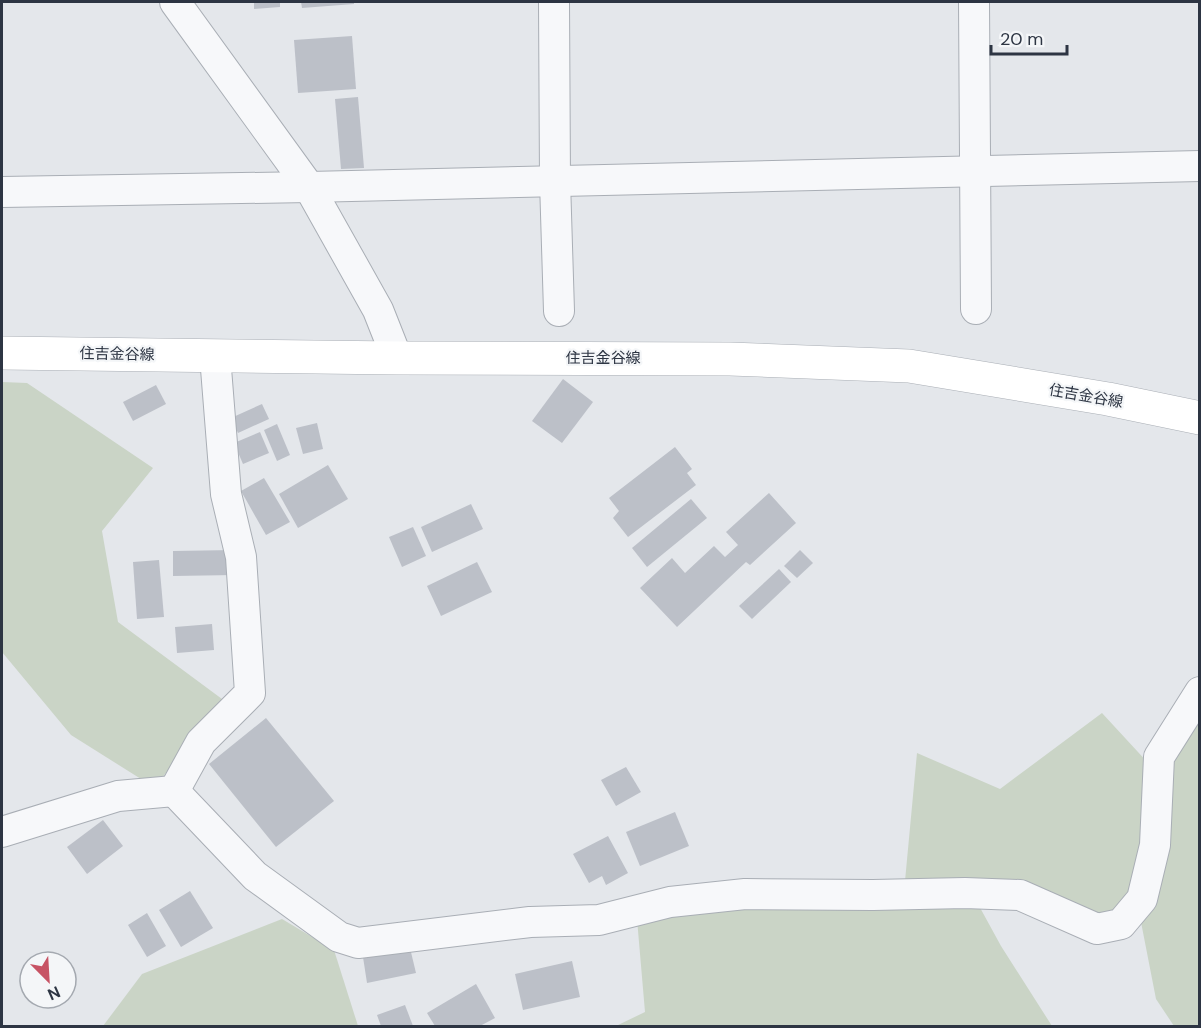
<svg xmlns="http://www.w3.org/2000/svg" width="1201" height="1028" font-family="'DM Sans','Noto Sans JP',sans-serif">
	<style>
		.green { fill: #cad4c6 }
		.building { fill: #bcc0c8 }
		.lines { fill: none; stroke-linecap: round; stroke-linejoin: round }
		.street-casing { stroke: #a9aeb5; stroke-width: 32 }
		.secondary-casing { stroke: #a9aeb5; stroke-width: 34 }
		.street { stroke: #f7f8fa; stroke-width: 30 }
		.secondary { stroke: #fff; stroke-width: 33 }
		.labels { text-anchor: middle; stroke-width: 4.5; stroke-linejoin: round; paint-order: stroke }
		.street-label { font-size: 15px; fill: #2d3543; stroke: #f4f6f8 }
	</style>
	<rect width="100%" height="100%" fill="#e4e7eb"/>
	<g class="green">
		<path d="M2,382L27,383L153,468L102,531L118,622L222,699L162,778L141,779L71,735L2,652Z"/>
		<path d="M1102,713L1150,765L1199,716V1026H1174L1156,999L1140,917L1117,918L905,881L917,753L1000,789Z"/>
		<path d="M972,893L1001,946L1052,1026H616L645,1012L637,919L745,894Z"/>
		<path d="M282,919L334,950L358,1026H103L142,974Z"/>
	</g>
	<g class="building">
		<path d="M254,2H280V7L254,9Z"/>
		<path d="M301,2H354V4L302,8Z"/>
		<path d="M352,36L356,89L298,93L294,40Z"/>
		<path d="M358,97L364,168L341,169L335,99Z"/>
		<path d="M563,379L593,402L562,443L532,421Z"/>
		<path d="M156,385L166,404L133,421L123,402Z"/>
		<path d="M262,404L269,419L238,433L231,418Z"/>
		<path d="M317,423L323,449L303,454L296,428Z"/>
		<path d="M277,424L290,455L277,461L264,430Z"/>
		<path d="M260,432L269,453L243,464L234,443Z"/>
		<path d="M675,447L692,469L687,473L696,485L628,537L613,518L619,511L609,498Z"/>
		<path d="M328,465L348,499L298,528L279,494Z"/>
		<path d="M264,478L290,522L266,535L241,491Z"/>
		<path d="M769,493L796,523L750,565L746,562L677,627L640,588L672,558L685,573L714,546L725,557L738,545L726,532Z"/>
		<path d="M691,499L707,518L647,567L632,548Z"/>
		<path d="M471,504L483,529L432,552L421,527Z"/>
		<path d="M413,527L426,556L402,567L389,537Z"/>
		<path d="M234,550L235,575L173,576V551Z"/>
		<path d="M800,550L813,563L797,578L784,566Z"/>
		<path d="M159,560L164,617L137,619L133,562Z"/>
		<path d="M477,562L492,592L441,616L427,586Z"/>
		<path d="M779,569L791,582L752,619L739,606Z"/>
		<path d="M212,624L214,650L177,653L175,627Z"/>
		<path d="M266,718L334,801L276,847L209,764Z"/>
		<path d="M626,767L641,792L616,806L601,780Z"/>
		<path d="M675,812L689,846L640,866L626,832Z"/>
		<path d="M103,820L123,846L87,874L67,847Z"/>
		<path d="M608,836L628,873L606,885L602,876L589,883L573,854Z"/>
		<path d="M190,891L213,928L181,947L159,910Z"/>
		<path d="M147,913L166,946L147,957L128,925Z"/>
		<path d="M410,948L416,973L367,983L363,957Z"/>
		<path d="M572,961L580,997L523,1010L515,974Z"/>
		<path d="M476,984L495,1018L480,1026H435L427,1013Z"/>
		<path d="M405,1005L413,1026H381L377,1015Z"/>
	</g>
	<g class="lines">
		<g class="street-casing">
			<g id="street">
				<path d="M175,2L309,187L378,310L397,358"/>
				<path d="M554,2L555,181L559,311"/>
				<path d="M974,2L976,309"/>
				<path d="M2,192L309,187L1200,166"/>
				<path d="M174,791L255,876L339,937L358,943L530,922L599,920L670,902L745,894L873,895L965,893L1020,895L1097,929L1121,924L1142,899L1155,845L1159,757L1200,692"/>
				<path d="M174,791L201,742L250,693L241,557L226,494L215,356"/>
				<path d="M2,832L118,796L174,791"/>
			</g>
		</g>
		<g class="secondary-casing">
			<path id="secondary" d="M2,353L397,358L730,359L909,366L1108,399L1200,418"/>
		</g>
		<use href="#street" class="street"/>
		<use href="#secondary" class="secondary"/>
	</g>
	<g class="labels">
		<g class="street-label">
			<text transform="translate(117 354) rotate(1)" y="5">住吉金谷線</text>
			<text x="603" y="363">住吉金谷線</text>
			<text transform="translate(1086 396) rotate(10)" y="5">住吉金谷線</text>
		</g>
	</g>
	<rect width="1201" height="1028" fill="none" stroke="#2d3543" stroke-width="6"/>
	<g transform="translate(48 980) rotate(156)"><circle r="28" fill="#f4f6f8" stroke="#a4a9b0" stroke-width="1.5"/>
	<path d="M0-4.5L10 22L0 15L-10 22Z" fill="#c75364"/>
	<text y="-9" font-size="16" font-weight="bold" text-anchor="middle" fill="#2d3543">N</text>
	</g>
	<path d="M991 45v9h76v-9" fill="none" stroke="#2d3543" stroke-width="3"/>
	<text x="1000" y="45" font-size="18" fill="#2d3543" stroke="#f4f6f8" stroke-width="4.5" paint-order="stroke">20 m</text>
</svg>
